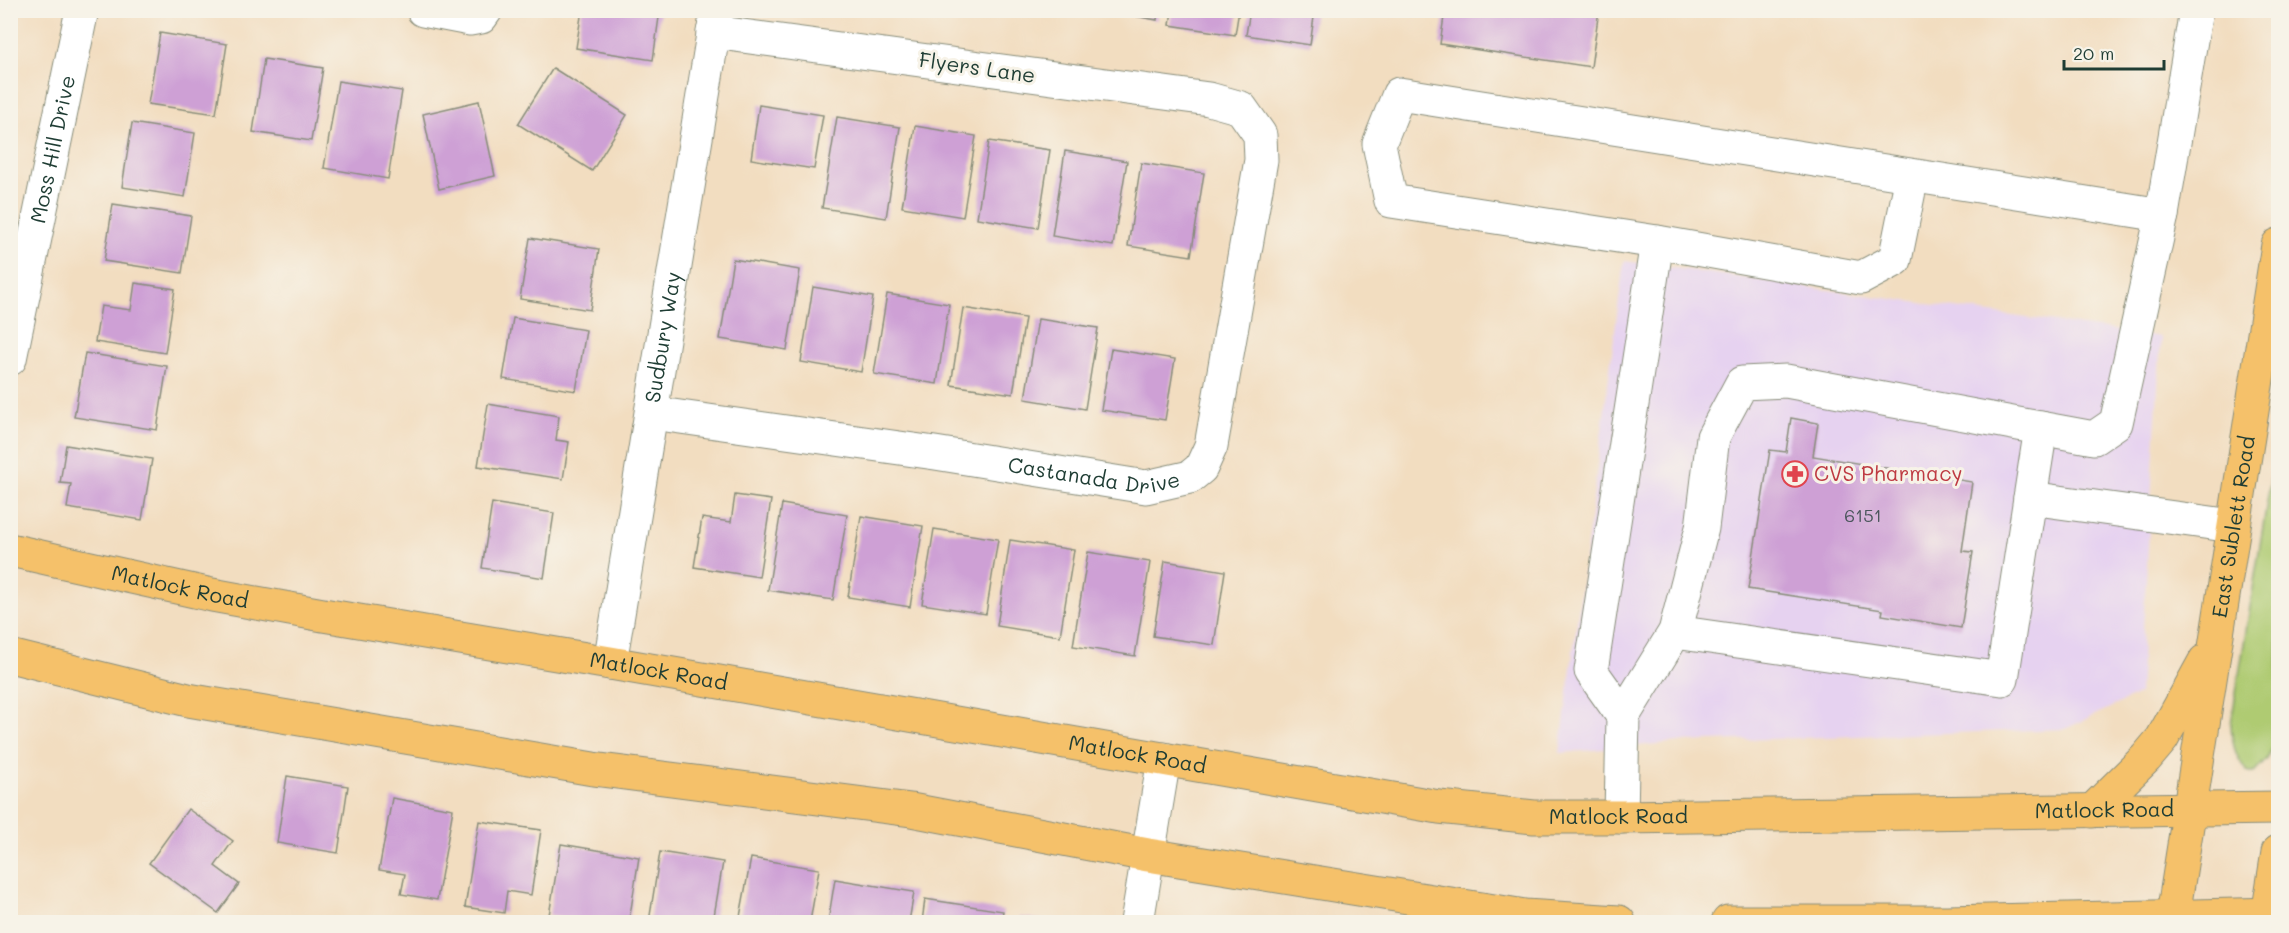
<svg xmlns="http://www.w3.org/2000/svg" width="2289" height="933" font-family="Mali,sans-serif">
	<style>
		.built { fill: #e6d2f0 }
		.green { fill: #afcb72; stroke: #678453; stroke-width: 1.5 }
		.building { fill: #cea0d5 }
		.lines { fill: none; stroke-linecap: round; stroke-linejoin: round }
		.minor-casing { stroke: #888d7a; stroke-width: 35 }
		.major-casing { stroke: #888d7a; stroke-width: 35 }
		.minor { stroke: #fff; stroke-width: 33 }
		.major { stroke: #f5c16b; stroke-width: 33 }
		.labels { text-anchor: middle; stroke-width: 6; stroke-linejoin: round; paint-order: stroke }
		.number-label { font-size: 18px; fill: #4b565c }
		.street-label { font-size: 21px; fill: #1f3d34; stroke: #f7f3e8 }
		.health-label { font-size: 21px; fill: #be3a42; stroke: #f7f3e8; text-anchor: start }
	</style>
	<rect width="100%" height="100%" fill="#f7f3e8"/>
	<filter id="ink" filterUnits="userSpaceOnUse"><feTurbulence type="fractalNoise" baseFrequency=".0167" numOctaves="2"/><feDisplacementMap in="SourceGraphic" scale="12" xChannelSelector="R" yChannelSelector="G"/><feConvolveMatrix kernelMatrix="1 2 1 2 8 2 1 2 1" color-interpolation-filters="sRGB"/></filter>
	<filter id="wash" filterUnits="userSpaceOnUse"><feTurbulence type="fractalNoise" baseFrequency=".008" numOctaves="4" result="noise"/><feDisplacementMap in="SourceGraphic" scale="24" xChannelSelector="R" yChannelSelector="G"/><feGaussianBlur stdDeviation="1.35" result="paint"/><feColorMatrix in="noise" values="0 0 0 0 0 0 0 0 0 0 0 0 0 0 0 0 0 1.4 0 .05"/><feComposite in="paint" operator="in"/></filter>
	<g filter="url(#wash)">
		<rect width="100%" height="100%" fill="#f2ddc0"/>
		<path class="built" d="M1624,261L2161,337L2139,694L2065,729L1679,742L1560,753Z"/>
		<path class="green" d="M2278,434V737L2267,759L2254,773L2247,771C2235,757 2232,743 2231,724Z"/>
		<g id="blocks">
			<g class="building">
				<path d="M10,10H18L13,45L10,44Z"/>
				<path d="M582,10H660L653,60L576,48Z"/>
				<path d="M1102,10H1158L1157,20Z"/>
				<path d="M1172,10H1239L1235,35L1170,25Z"/>
				<path d="M1250,10H1315L1310,45L1246,35Z"/>
				<path d="M1445,10H1599L1591,67L1440,44Z"/>
				<path d="M160,33L227,44L216,114L148,104Z"/>
				<path d="M264,59L323,68L311,141L253,132Z"/>
				<path d="M553,68L627,115L592,171L518,124Z"/>
				<path d="M338,81L402,91L388,179L324,168Z"/>
				<path d="M479,101L495,176L439,189L423,114Z"/>
				<path d="M759,105L823,115L814,169L751,159Z"/>
				<path d="M837,117L900,127L886,218L822,208Z"/>
				<path d="M132,123L195,133L185,197L122,187Z"/>
				<path d="M915,126L976,136L963,217L902,207Z"/>
				<path d="M989,141L1050,150L1038,228L977,218Z"/>
				<path d="M1065,151L1127,161L1113,246L1052,236Z"/>
				<path d="M1141,163L1204,173L1191,256L1128,246Z"/>
				<path d="M113,204L191,216L182,273L104,261Z"/>
				<path d="M530,238L599,249L590,310L520,299Z"/>
				<path d="M733,259L800,270L787,350L720,339Z"/>
				<path d="M135,283L175,289L165,353L95,342L101,306L131,310Z"/>
				<path d="M813,287L873,297L861,372L801,362Z"/>
				<path d="M887,294L949,304L937,384L874,374Z"/>
				<path d="M963,308L1025,318L1013,394L951,385Z"/>
				<path d="M513,318L586,330L576,391L503,379Z"/>
				<path d="M1038,319L1098,328L1085,409L1025,399Z"/>
				<path d="M1111,349L1175,359L1165,420L1101,410Z"/>
				<path d="M85,353L167,366L157,430L74,417Z"/>
				<path d="M488,404L559,416L556,440L569,442L563,479L478,466Z"/>
				<path d="M1791,418L1818,423L1813,456L1972,482L1962,551L1973,552L1961,628L1882,615L1883,610L1748,589L1770,450L1786,452Z"/>
				<path d="M66,445L152,459L142,520L67,508L71,484L60,483Z"/>
				<path d="M735,495L771,500L759,577L694,567L702,518L731,522Z"/>
				<path d="M492,503L554,513L544,578L482,568Z"/>
				<path d="M782,504L847,515L833,600L768,590Z"/>
				<path d="M861,516L923,526L910,607L848,597Z"/>
				<path d="M934,529L998,539L986,614L922,604Z"/>
				<path d="M1010,540L1074,550L1060,636L997,626Z"/>
				<path d="M1088,552L1150,562L1135,656L1073,646Z"/>
				<path d="M1165,561L1225,571L1214,645L1153,636Z"/>
				<path d="M287,776L348,786L338,853L277,843Z"/>
				<path d="M392,798L453,809L437,900L401,894L405,874L379,870Z"/>
				<path d="M188,809L233,841L215,866L239,884L218,913L149,863Z"/>
				<path d="M479,821L541,830L531,895L507,891L504,913L465,907Z"/>
				<path d="M561,844L639,857L629,922H595L549,915Z"/>
				<path d="M660,852L723,862L713,922H649Z"/>
				<path d="M751,858L819,869L810,922H739Z"/>
				<path d="M835,879L914,892L909,922H828Z"/>
				<path d="M925,899L1003,911L1001,922H922Z"/>
				<path d="M1020,917L1047,921V922H1019Z"/>
			</g>
		</g>
	</g>
	<g filter="url(#ink)">
		<use href="#blocks" fill-opacity="0" stroke="#888d7a" stroke-width="1.5"/>
		<g class="lines">
			<g class="minor-casing">
				<g id="minor">
					<path d="M423,10L470,19L481,17L486,10"/>
					<path d="M1657,242L1861,278L1895,260L1912,176"/>
					<path id="s1" d="M10,359L82,10"/>
					<path id="s2" d="M652,413L935,453L1146,487L1190,477L1201,468L1211,446L1261,160L1260,135L1241,108L1209,99L713,32"/>
					<path d="M2030,498L2041,428"/>
					<path d="M1675,632L2002,679L2030,498L2233,526"/>
					<path id="s3" d="M610,663L717,10"/>
					<path d="M1623,716L1675,632L1702,528L1713,437L1742,383L1786,381L2094,438L2116,423L2162,215"/>
					<path d="M1621,817L1623,716L1591,671L1657,242L1391,201L1379,144L1399,94L2162,215L2196,10"/>
					<path d="M1137,922L1164,759"/>
				</g>
			</g>
			<g class="major-casing">
				<g id="major">
					<path id="s4" d="M10,550L212,595L323,615L610,663L1439,807L1534,817H1621L2278,808"/>
					<path d="M10,656L188,700L593,769L911,810L1148,855L1525,916L1619,922"/>
					<path d="M2092,811L2146,758L2162,739L2205,661"/>
					<path d="M1728,922H1947L2278,914"/>
					<path id="s5" d="M2172,922L2278,245"/>
					<path d="M2267,922L2278,852"/>
				</g>
			</g>
			<use href="#minor" class="minor"/>
			<use href="#major" class="major"/>
		</g>
	</g>
	<defs>
		<g id="pharmacy-ring" transform="scale(1.35)"><circle r="9.5" fill="#f7f3e8" stroke="#e0444e" stroke-width="1.5"/><path d="M-2-6h4v4h4v4h-4v4h-4v-4h-4v-4h4Z" fill="#e0444e"/></g>
	</defs>
	<g fill-rule="evenodd">
		<use href="#pharmacy-ring" x="1795" y="474"/>
	</g>
	<g class="labels">
		<g class="number-label">
			<text x="1863" y="522">6151</text>
		</g>
		<g class="street-label">
			<text transform="translate(977 68) rotate(8)" y="7">Flyers Lane</text>
			<text dy="7" stroke="none"><textPath href="#s1" startOffset="214">Moss Hill Drive</textPath></text>
			<text dy="7" stroke="none"><textPath href="#s3" startOffset="330">Sudbury Way</textPath></text>
			<text dy="7" stroke="none"><textPath href="#s2" startOffset="447">Castanada Drive</textPath></text>
			<text dy="7" stroke="none"><textPath href="#s5" startOffset="400">East Sublett Road</textPath></text>
			<text dy="7" stroke="none"><textPath href="#s4" startOffset="174">Matlock Road</textPath></text>
			<text dy="7" stroke="none"><textPath href="#s4" startOffset="660">Matlock Road</textPath></text>
			<text dy="7" stroke="none"><textPath href="#s4" startOffset="1146">Matlock Road</textPath></text>
			<text dy="7" stroke="none"><textPath href="#s4" startOffset="2118">Matlock Road</textPath></text>
			<text dy="7" stroke="none"><textPath href="#s4" startOffset="1632">Matlock Road</textPath></text>
		</g>
		<g class="health-label">
			<text x="1814" y="481">CVS Pharmacy</text>
		</g>
	</g>
	<rect width="2289" height="933" fill="none" stroke="#f7f3e8" stroke-width="36"/>
	<path d="M2064 60v9h100v-9" fill="none" stroke="#1f3d34" stroke-width="3"/>
	<text x="2073" y="60" font-size="18" fill="#1f3d34" stroke="#f7f3e8" stroke-width="4.5" paint-order="stroke">20 m</text>
</svg>
